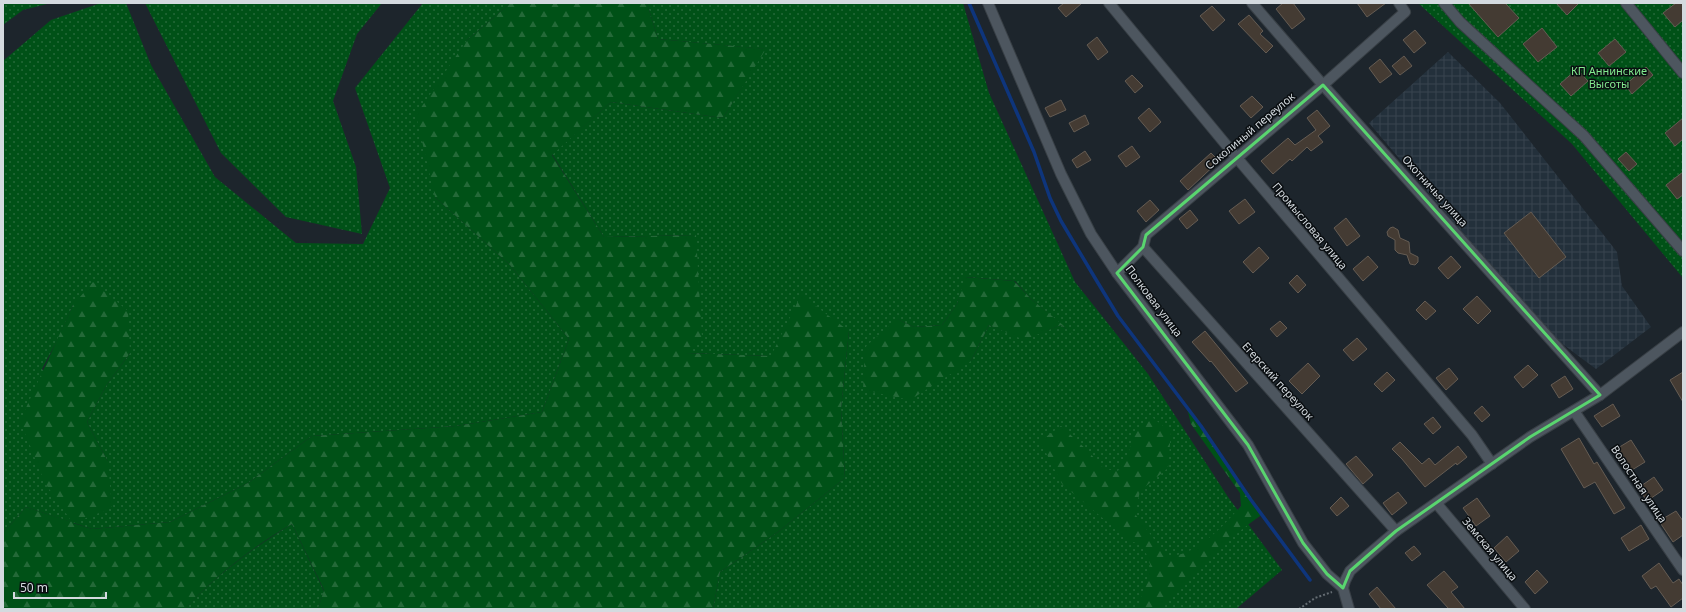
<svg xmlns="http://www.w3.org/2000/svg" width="1686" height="612" font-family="'Noto Sans',sans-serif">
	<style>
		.industrial { fill: url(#industrial-grid) }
		.grass { fill: url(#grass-dots); fill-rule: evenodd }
		.forest { fill: url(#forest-firs) }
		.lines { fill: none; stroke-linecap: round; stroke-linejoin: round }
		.stream { stroke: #0e357c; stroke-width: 3.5 }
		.building { fill: #443b33; stroke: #655c53 }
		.street-casing { stroke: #383f45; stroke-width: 12 }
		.path { stroke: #656d73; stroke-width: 2; stroke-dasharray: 2 2; stroke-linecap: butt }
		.street { stroke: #4d565f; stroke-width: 10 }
		.marked { fill: none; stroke: #59d56f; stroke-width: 3; stroke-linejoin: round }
		.labels { text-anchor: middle; stroke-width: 3; stroke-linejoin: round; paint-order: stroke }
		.park-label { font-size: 11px; fill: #83ea8f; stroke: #0a0e11 }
		.street-label { font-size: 11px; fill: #d4dadf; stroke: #0a0e11 }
	</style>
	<defs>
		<pattern id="industrial-grid" width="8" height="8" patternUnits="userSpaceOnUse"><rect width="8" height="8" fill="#23303b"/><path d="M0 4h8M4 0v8" fill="none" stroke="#38444e"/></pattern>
		<pattern id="grass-dots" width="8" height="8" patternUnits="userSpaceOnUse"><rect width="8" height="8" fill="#005117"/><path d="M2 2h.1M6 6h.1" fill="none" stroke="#246938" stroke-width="1.8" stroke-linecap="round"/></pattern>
		<pattern id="forest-firs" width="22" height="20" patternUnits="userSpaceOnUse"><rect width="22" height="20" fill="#005117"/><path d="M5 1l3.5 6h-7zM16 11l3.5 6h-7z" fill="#246938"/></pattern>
	</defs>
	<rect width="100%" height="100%" fill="#1d252c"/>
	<path class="industrial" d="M1448,52L1500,103L1617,252L1622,286L1651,327L1596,369L1549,334L1369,123Z"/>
	<g class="grass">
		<path d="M3,3H51L23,10L3,25Z"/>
		<path d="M101,3H126L151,65L215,177L296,243L363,244L390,188L355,88L423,3H511L467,40L435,197L510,265L569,339L542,412L456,426L312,436L248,483L170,522L92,529L26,507L3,533V61L51,20ZM73,305L130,353L106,386L87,422L108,462L42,369L58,339Z"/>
		<path d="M145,3H382L357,34L333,101L356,167L362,234L286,217L221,153Z"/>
		<path d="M647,3H963L989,93L1075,282L1148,374L1228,497L1282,570L1236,609H713L720,572L778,532L845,478L841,409L849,331L771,356L685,353L696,235L604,237L552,154L611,102L723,118L765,49L658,39ZM966,277L1015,281L1031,299L1068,330L1061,325L1024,339L989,325L971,361L897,319L914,327L942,325L957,304Z"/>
		<path d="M1418,3H1683V278L1572,144Z"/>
		<path d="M292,524L324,591L318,609H185C216,575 253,548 292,524Z"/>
	</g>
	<g class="forest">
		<path d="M511,3H647L658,39L766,49L723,118L611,102L552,155L604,237L696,235L702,339L686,353L771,356L801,295L849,331L841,409L845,478L778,532L720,572L713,609H318L324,590L292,524C253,547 216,575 185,609H3V533L26,507L72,522L45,483L20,421L73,305L93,282L128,311L130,353L106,386L87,422L108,462L112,508L73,523L92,529L170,522L248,483L312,436L456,426L542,412L569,339L510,265L435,197L416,115L467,40Z"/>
		<path d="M965,277L1014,281L1031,299L1074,334L1061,325L1024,340L989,325L971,361L910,400L863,390L865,347L897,319L914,327L942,325L957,304Z"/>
		<path d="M1187,408L1263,514C1224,540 1193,576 1161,609H1137L1151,567L1143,545L1130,541L1062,484L1040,441L1061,426L1088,451L1104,469L1118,471L1129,451L1133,433L1153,418L1171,432L1168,468L1140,491L1135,514L1166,555C1193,560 1224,525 1241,506L1240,493L1191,424Z"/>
	</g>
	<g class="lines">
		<path class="stream" d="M969,3L1034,152L1050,198L1061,221L1095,278L1118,316L1201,426L1251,500L1310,580"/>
	</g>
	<g class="building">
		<path d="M1064,3H1082L1066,17L1058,8Z"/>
		<path d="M1283,3H1293L1305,19L1292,29L1276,9Z"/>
		<path d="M1357,3H1386L1367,17Z"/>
		<path d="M1468,3H1505L1519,18L1498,37Z"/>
		<path d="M1556,3H1579L1567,15Z"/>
		<path d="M1676,3H1683V20L1675,27L1663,13Z"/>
		<path d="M1212,6L1225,20L1213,31L1200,16Z"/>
		<path d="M1249,15L1263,31L1260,34L1273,46L1266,53L1238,24Z"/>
		<path d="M1542,28L1557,47L1538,62L1523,44Z"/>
		<path d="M1415,30L1426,43L1414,53L1403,40Z"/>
		<path d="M1097,37L1108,52L1098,60L1087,45Z"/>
		<path d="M1615,39L1626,52L1609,66L1598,53Z"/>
		<path d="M1404,56L1412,66L1400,75L1392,66Z"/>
		<path d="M1380,59L1392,74L1380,83L1369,68Z"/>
		<path d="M1646,67L1653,75L1632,94L1625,85Z"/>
		<path d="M1577,69L1588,81L1571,96L1560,84Z"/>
		<path d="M1132,75L1143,86L1135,93L1125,81Z"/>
		<path d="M1252,96L1263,107L1251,118L1240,106Z"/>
		<path d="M1061,100L1066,110L1050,117L1045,108Z"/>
		<path d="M1149,108L1161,122L1150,132L1138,118Z"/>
		<path d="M1317,110L1330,126L1318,136L1323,142L1311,151L1307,147L1292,161L1290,159L1273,174L1261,161L1288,138L1295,145L1316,130L1307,118Z"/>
		<path d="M1085,115L1089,124L1074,132L1069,123Z"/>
		<path d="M1683,118V139L1675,146L1665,133Z"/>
		<path d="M1132,146L1140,157L1126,167L1118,156Z"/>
		<path d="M1085,151L1091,160L1077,168L1072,160Z"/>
		<path d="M1626,152L1637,164L1629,171L1618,159Z"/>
		<path d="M1211,153L1219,161L1188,190L1180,181Z"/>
		<path d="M1683,172V195L1677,199L1666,185Z"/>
		<path d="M1245,199L1255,212L1239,224L1229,211Z"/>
		<path d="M1150,200L1159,210L1146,222L1137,211Z"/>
		<path d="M1190,210L1198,220L1187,229L1179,219Z"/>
		<path d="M1531,212L1566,257L1539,278L1504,233Z"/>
		<path d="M1346,218L1360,236L1347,246L1334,228Z"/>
		<path d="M1393,227L1398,230L1400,238L1409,242L1410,253L1418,257V262L1415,265L1410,264L1407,255L1398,253L1395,250V240L1388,236L1387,232L1390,228Z"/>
		<path d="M1259,247L1269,258L1253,273L1243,262Z"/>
		<path d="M1368,256L1378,267L1363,281L1353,269Z"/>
		<path d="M1451,256L1461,267L1448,279L1438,268Z"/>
		<path d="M1297,275L1306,285L1298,293L1289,283Z"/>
		<path d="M1477,296L1491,311L1478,324L1463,309Z"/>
		<path d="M1425,301L1436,311L1426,320L1416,310Z"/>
		<path d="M1280,321L1287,328L1277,337L1270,329Z"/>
		<path d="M1205,331L1248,383L1236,392L1211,361L1210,362L1192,342Z"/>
		<path d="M1357,338L1367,349L1353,361L1343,350Z"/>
		<path d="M1308,363L1320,376L1302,394L1289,381Z"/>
		<path d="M1528,365L1538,375L1523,388L1514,377Z"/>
		<path d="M1449,368L1458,379L1446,390L1436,378Z"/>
		<path d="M1387,372L1395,380L1382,392L1374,384Z"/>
		<path d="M1683,372V402L1670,380Z"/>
		<path d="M1565,376L1573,389L1559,398L1551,385Z"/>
		<path d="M1613,404L1620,416L1602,427L1594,416Z"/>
		<path d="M1482,406L1490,415L1482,422L1474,413Z"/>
		<path d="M1433,417L1441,427L1433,434L1424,424Z"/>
		<path d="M1579,438L1594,464L1597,462L1625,508L1614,514L1595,482L1584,488L1561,449Z"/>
		<path d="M1631,440L1645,462L1627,473L1613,451Z"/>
		<path d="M1400,442L1422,464L1429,458L1435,465L1458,446L1467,457L1457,465L1456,463L1425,487L1402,459L1392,449Z"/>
		<path d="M1356,456L1373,475L1363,484L1346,464Z"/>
		<path d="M1654,477L1663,490L1647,501L1638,488Z"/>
		<path d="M1398,492L1407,503L1392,515L1383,503Z"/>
		<path d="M1341,497L1349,506L1337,516L1330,508Z"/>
		<path d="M1477,498L1490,516L1476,526L1463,508Z"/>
		<path d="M1676,511L1683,521V535L1673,542L1659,521Z"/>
		<path d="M1641,525L1649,539L1629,551L1621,538Z"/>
		<path d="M1507,536L1519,551L1506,562L1494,548Z"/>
		<path d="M1414,546L1421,554L1412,561L1405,553Z"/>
		<path d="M1659,563L1673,583L1679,579L1683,585V598L1671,607L1656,586L1651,589L1642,576Z"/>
		<path d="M1537,570L1548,582L1535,594L1525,582Z"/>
		<path d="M1444,571L1458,587L1451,592L1465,609H1449L1427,585Z"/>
		<path d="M1377,587L1396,609H1381L1369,594Z"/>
	</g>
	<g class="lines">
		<g class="street-casing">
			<g id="street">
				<path d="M988,3L1061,174L1091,234L1117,273L1248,445L1303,543L1327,574L1343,588"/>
				<path d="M1109,3L1237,158L1472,435L1492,464"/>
				<path d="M1252,3L1323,85L1600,395"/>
				<path d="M1444,3L1460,22L1584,136L1683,251"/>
				<path d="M1626,3L1683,73"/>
				<path d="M1143,247L1396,531"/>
				<path d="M1117,273L1143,247L1146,235L1323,85L1405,12L1399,3"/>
				<path d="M1574,411L1683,570"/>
				<path d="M1437,504L1525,609"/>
				<path d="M1349,609L1343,588L1345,581L1350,571L1368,555L1396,531L1530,437L1600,395L1683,332"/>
			</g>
		</g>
		<path class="path" d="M1299,609L1315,598L1332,592"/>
		<use href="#street" class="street"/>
	</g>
	<path class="marked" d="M1323,85L1600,395L1530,437L1396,531L1350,571L1343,588L1327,574L1303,543L1248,445L1117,273L1143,247L1146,235Z"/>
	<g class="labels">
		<g class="park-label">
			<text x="1609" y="75">КП Аннинские<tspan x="1609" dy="13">Высоты</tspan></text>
		</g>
		<g class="street-label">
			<text transform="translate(1250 131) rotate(-40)" y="4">Соколиный переулок</text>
			<text transform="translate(1435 191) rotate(48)" y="4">Охотничья улица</text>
			<text transform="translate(1310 226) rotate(50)" y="4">Промысловая улица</text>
			<text transform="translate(1154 301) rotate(53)" y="4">Полковая улица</text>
			<text transform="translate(1278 381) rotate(48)" y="4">Егерский переулок</text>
			<text transform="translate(1639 484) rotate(56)" y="4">Волостная улица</text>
			<text transform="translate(1490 549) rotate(50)" y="4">Земская улица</text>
		</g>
	</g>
	<rect width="1686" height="612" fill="none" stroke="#d4dadf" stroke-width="8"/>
	<path d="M14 592v6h92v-6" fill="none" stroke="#d4dadf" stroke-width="2"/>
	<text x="20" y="592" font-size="12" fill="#d4dadf" stroke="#0a0e11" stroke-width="3" paint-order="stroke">50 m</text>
</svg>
